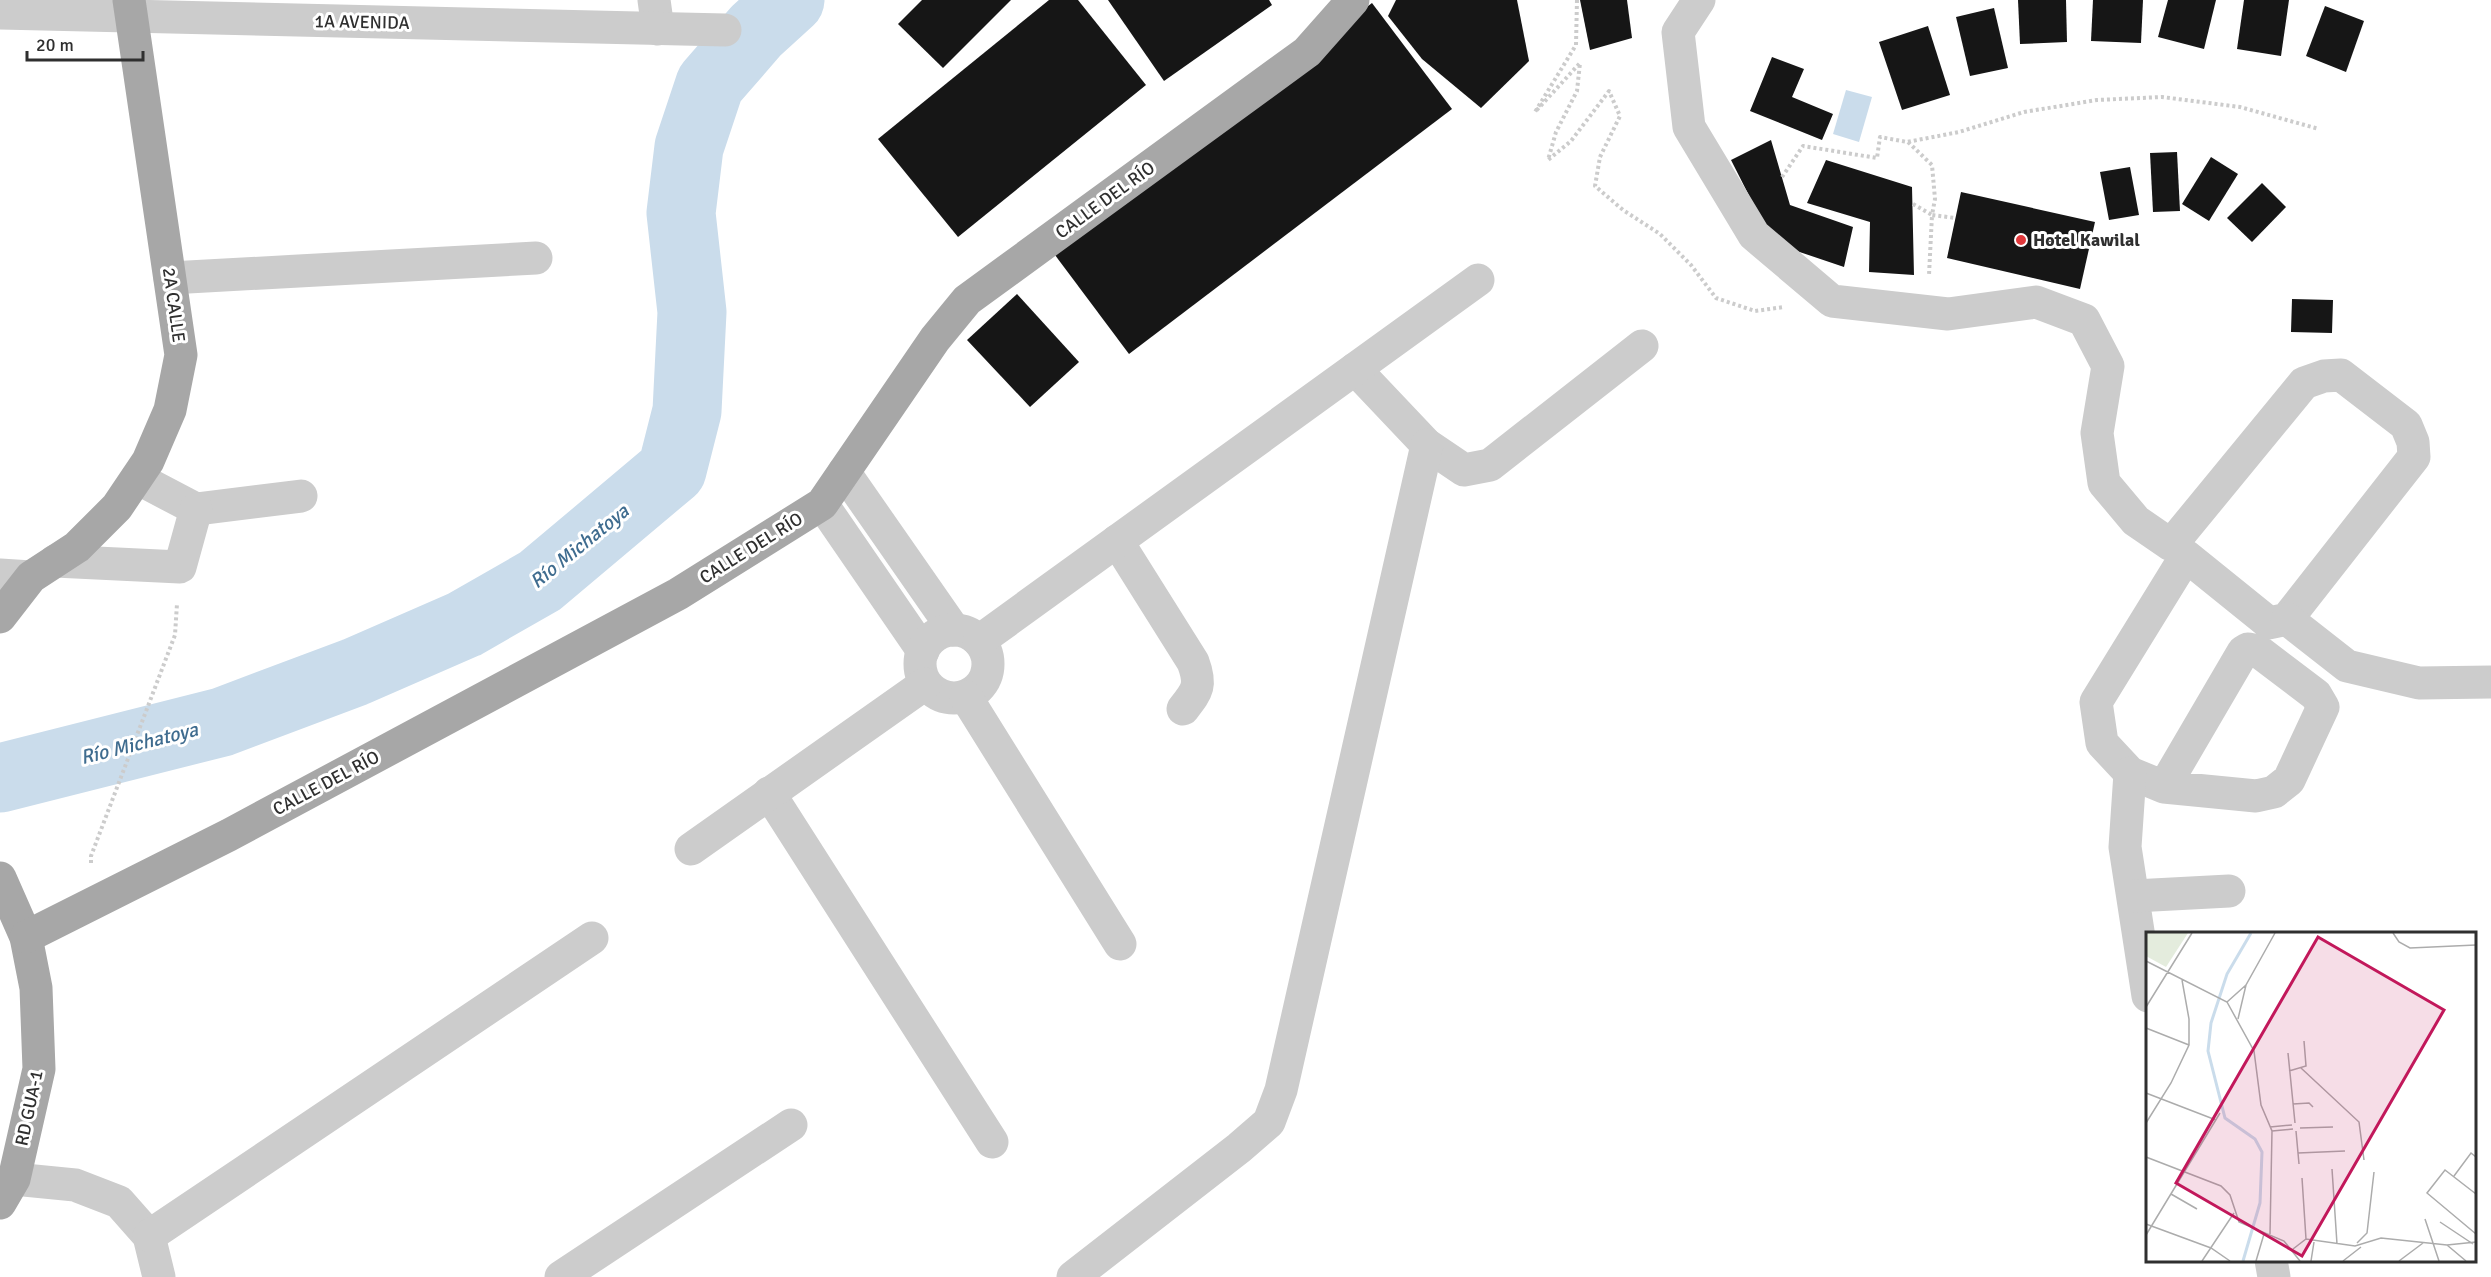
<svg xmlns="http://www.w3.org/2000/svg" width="2491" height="1277" font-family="Signika,sans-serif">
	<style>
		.water { fill: #cadceb }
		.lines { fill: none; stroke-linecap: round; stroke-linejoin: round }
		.river { stroke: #cadceb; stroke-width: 69 }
		.building { fill: #161616 }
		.path { stroke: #ccc; stroke-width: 4; stroke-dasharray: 3 3; stroke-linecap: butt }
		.minor { stroke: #ccc; stroke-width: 33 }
		.major { stroke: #a7a7a7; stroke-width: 33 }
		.poi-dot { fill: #e0383b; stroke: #fff; stroke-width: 2 }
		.labels { text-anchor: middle; stroke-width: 6; stroke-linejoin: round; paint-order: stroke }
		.street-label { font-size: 18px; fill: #2f2f2f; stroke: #fff }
		.poi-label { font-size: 18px; font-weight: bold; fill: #2f2f2f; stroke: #fff; text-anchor: start }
		.water-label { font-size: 20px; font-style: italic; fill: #3f6c8f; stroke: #fff }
		.inset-river { fill: none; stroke: #cadceb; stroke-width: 3 }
		.inset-road { fill: none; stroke: #acacac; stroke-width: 1.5 }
		.view { fill: #c2185b; fill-opacity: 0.15; stroke: #c2185b; stroke-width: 3 }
		.inset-edge { fill: none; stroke: #2f2f2f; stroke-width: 3 }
	</style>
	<rect width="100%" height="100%" fill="#fff"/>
	<path class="water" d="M1846,90L1872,97L1859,142L1833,134Z"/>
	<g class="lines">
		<path class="river" d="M0,778L222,722L355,672L465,624L540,581L672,470L687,411L692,312L681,213L689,147L710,84L756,31L790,0"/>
	</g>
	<g class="building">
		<path d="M922,0H1011L943,68L898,24Z"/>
		<path d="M1049,0H1078L1146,85L958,237L878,139Z"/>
		<path d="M1108,0H1269L1272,5L1164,81Z"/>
		<path d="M1396,0H1517L1529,61L1481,108L1422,59L1388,16Z"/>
		<path d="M1580,0H1627L1632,38L1590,50Z"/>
		<path d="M2018,0H2066L2067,42L2020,44Z"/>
		<path d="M2093,0H2143L2141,43L2091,41Z"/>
		<path d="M2168,0H2216L2204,49L2158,37Z"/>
		<path d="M2244,0H2289L2281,56L2237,49Z"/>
		<path d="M1372,3L1452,109L1129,354L1049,247Z"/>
		<path d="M2325,6L2364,21L2346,72L2306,56Z"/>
		<path d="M1994,8L2008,68L1970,76L1956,17Z"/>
		<path d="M1928,26L1950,95L1902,110L1879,42Z"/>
		<path d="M1772,57L1804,69L1792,97L1833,114L1822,140L1750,111Z"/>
		<path d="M1771,140L1790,205L1853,227L1844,267L1773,243L1731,160Z"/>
		<path d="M2177,152L2180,211L2153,212L2150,153Z"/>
		<path d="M2211,157L2238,174L2209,221L2182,204Z"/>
		<path d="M1826,160L1912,187L1914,275L1869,272L1870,222L1807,203Z"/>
		<path d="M2130,167L2139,215L2109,220L2100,172Z"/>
		<path d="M2262,183L2286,207L2252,242L2227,218Z"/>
		<path d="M1961,192L2095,222L2080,289L1947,258Z"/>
		<path d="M1017,294L1079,362L1030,407L967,340Z"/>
		<path d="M2292,299L2333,300L2332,333L2291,332Z"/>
	</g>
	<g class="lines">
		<g class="path">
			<path d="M1577,0L1576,45L1535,112L1580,63L1577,91L1556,132L1548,160L1571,141L1609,91L1620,116L1600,157L1595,186L1623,210L1660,234L1691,265L1716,298L1755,311L1784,307"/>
			<path d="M1908,142L1932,165L1935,199L1932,215L1955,218"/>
			<path d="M1782,177L1803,146L1877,158L1880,137L1907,142L1959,132L2024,112L2097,100L2162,97L2240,107L2319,129"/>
			<path d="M1913,204L1932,215L1929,275"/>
			<path d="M91,863V856L175,635L177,604"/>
		</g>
		<g class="minor">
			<path d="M654,0L658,29"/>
			<path d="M1699,0L1678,32L1689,127L1754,235L1832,301L1948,314L2036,302L2084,320L2108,366L2097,433L2104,483L2136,521L2171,545L2304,383L2324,376L2341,375L2406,425L2413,442L2414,457L2287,619L2269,623L2186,556L2096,702L2102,743L2130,773L2164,787L2256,796L2274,792L2289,780L2323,707L2316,695L2258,651L2248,649L2243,652L2164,787"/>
			<path d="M0,13L725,30"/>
			<path d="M170,278L536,258"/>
			<path d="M1355,369L1427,445L1464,470L1490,465L1642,346"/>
			<path d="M844,472L954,630"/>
			<path d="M137,478L196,509L301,496"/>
			<path d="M822,504L923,651"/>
			<path d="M1117,541L1193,662C1202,686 1197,691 1183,709"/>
			<path d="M55,561L180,567L196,509"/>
			<path d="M0,575L31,577"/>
			<path d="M2287,619L2347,666L2419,683L2491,682"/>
			<circle cx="954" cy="664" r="34"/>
			<path d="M979,641L1478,280"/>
			<path d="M966,697L1120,944"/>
			<path d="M2130,773L2125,847L2148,996"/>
			<path d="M769,793L992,1142"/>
			<path d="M691,849L925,684"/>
			<path d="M2134,896L2229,891"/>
			<path d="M14,1179L75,1185L119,1202L149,1236L159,1277"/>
			<path d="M149,1236L592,938"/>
			<path d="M2271,1260L2274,1277"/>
			<path d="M561,1277L791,1125"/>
			<path d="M1073,1277L1239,1148L1269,1122L1281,1090L1427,445"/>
		</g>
		<g class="major">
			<path d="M0,617L31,577L77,547L117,507L148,461L170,410L181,355L129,0"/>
			<path d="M0,878L26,937L36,988L39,1069L14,1179L0,1203"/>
			<path d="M26,937L229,835L678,594L822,504L935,339L967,300L1307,52L1353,0"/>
		</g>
	</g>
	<circle class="poi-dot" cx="2021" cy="240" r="6"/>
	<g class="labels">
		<g class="street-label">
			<text transform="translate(362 22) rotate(1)" y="6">1A AVENIDA</text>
			<text transform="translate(1105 200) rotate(-36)" y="6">CALLE DEL RÍO</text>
			<text transform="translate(174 305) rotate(82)" y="6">2A CALLE</text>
			<text transform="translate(751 548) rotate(-32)" y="6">CALLE DEL RÍO</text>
			<text transform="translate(326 783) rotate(-28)" y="6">CALLE DEL RÍO</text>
			<text transform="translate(29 1108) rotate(-78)" y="6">RD GUA-1</text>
		</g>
		<g class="poi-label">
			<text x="2033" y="246">Hotel Kawilal</text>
		</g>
		<g class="water-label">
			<text transform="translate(579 546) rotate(-39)" y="7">Río Michatoya</text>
			<text transform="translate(139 743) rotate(-14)" y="7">Río Michatoya</text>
		</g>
	</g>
	<g transform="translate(2146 932)">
		<rect width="330" height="330" fill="#fff"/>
		<path d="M0,1H42L20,35L0,24Z" fill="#e4ecdd"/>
		<path class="inset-river" d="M97,329L114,271L116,220L109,207L79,186L62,119L65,91L81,42L105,1"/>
		<path class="inset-road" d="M247,1L253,10L264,16L330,13M0,29L81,70L108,119L115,173L126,199L124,302M81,70L100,53M0,75L46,1M92,87L100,53L129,1M0,96L43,113M142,121L149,191M155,136L213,190L218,228M143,139L160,134L158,109M0,161L70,188M147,172L163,171L167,175M0,191L25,151L43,113V87L36,48M124,195L146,193M154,196L187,195M126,199L147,197M150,199L153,232M152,221L199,219M0,225L75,254L84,263L93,290L138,309L154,329M186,237L191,312M308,244L325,221L330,225M156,246L160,307M25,262L51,277M330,262L299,238L281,261L330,302M279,287L293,329M294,290L327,312M0,292L65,316L84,329M0,303L74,181M211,311L221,301L228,240M301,313L320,329M147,317L160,307L209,314L235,306L301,313L330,310M56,329L88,281M110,329L118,302M165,329L168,310M197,329L215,315M253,329L277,311"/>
		<path class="view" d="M172,5L298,78L156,324L30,251Z"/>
		<rect width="330" height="330" class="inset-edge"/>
	</g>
	<path d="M27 51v9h116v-9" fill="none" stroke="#2f2f2f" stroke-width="3"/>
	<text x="36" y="51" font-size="18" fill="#2f2f2f" stroke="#ffffff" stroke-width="4.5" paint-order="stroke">20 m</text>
</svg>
